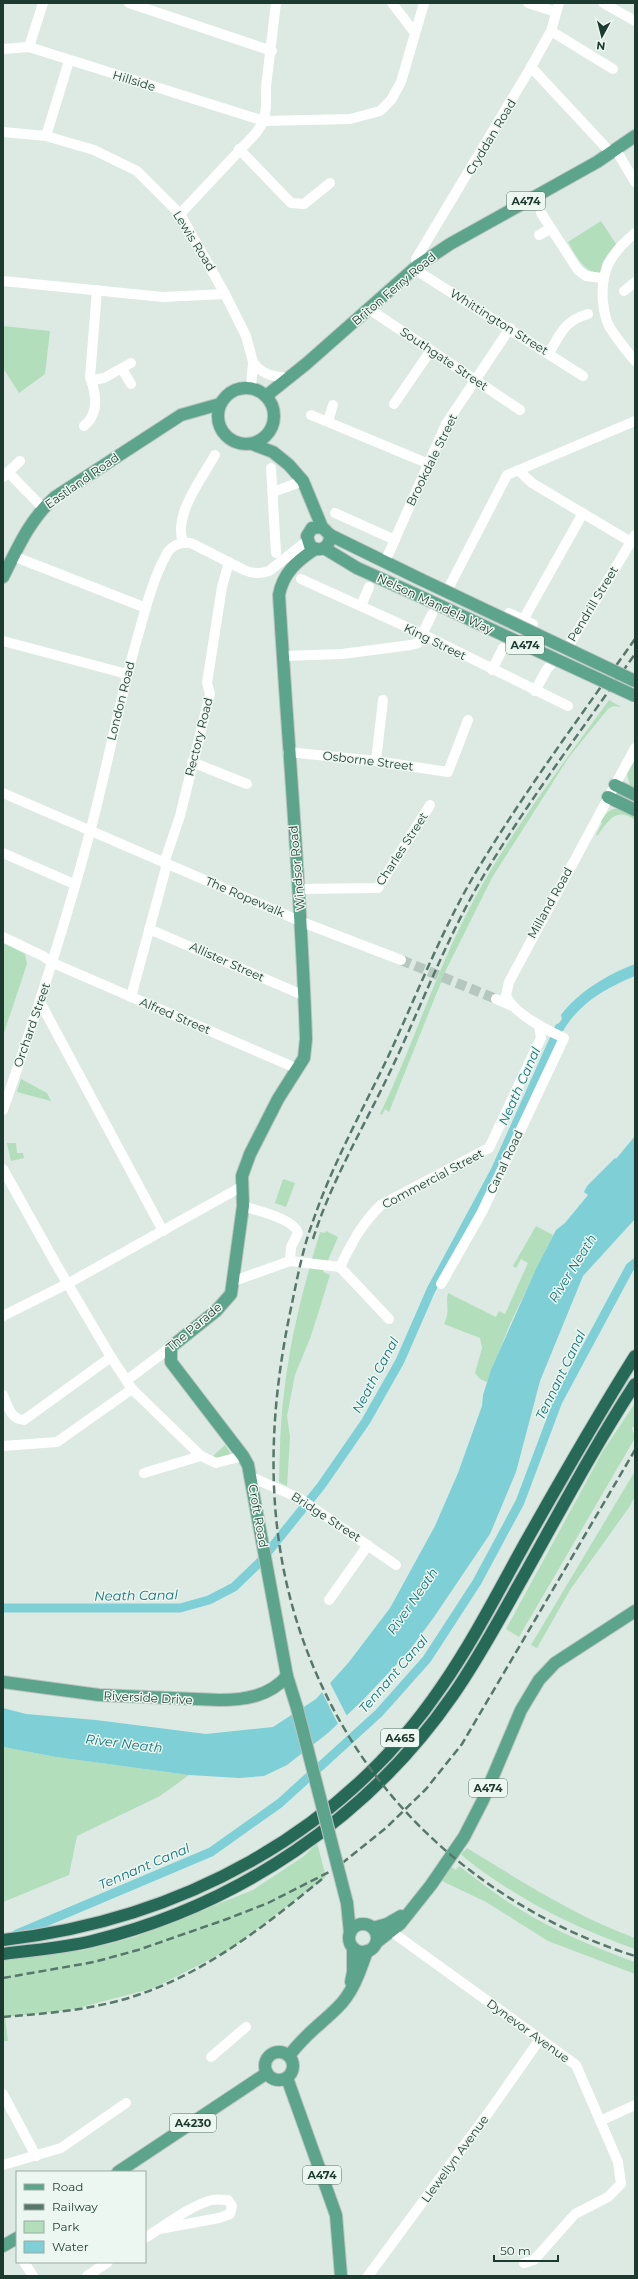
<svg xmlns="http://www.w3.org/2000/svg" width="638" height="2279" font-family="Montserrat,sans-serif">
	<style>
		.green { fill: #b2debb }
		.water { fill: #7ecfd6 }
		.pier { fill: #dceae3 }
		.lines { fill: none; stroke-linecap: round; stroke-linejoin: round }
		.canal { stroke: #7ecfd6; stroke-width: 9 }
		.minor-tunnel { stroke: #b6c7bf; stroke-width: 10; stroke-dasharray: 10 5; stroke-linecap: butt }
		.major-casing { stroke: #bbc4c1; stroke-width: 14 }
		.highway-casing { stroke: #bbc4c1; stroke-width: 14 }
		.minor { stroke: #fff; stroke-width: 10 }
		.major { stroke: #5ca48c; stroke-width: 12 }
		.highway { stroke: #266956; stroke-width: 12 }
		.rail { stroke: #57776b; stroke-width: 2.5; stroke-dasharray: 8 4; stroke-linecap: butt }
		.major-bridge-casing { stroke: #bbc4c1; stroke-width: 14; stroke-linecap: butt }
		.major-bridge { stroke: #5ca48c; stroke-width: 12 }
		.labels { text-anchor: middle; stroke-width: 3; stroke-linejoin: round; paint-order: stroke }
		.shield { fill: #edf7f1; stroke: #5b736a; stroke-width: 1 }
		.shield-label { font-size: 11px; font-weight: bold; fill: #1d3a30 }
		.street-label { font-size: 12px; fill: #1d3a30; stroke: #edf7f1 }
		.water-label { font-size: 13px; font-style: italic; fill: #13727b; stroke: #edf7f1 }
	</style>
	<rect width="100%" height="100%" fill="#dceae3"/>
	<g class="green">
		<path d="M601,221L616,244L602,263L601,274C582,271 577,257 568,242Z"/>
		<path d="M3,326L50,331L45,374L19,393L3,368Z"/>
		<path d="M609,700L621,707L613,706L608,709L569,757L493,876L446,970L389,1112L385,1109L382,1115L380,1114C411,1050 432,983 464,919C503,841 558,771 609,700Z"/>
		<path d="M635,760V791L630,786L627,774Z"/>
		<path d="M613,809H624L635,815V820C616,806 608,821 597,836L596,835L602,823L600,821L608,812Z"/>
		<path d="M3,943L25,954L27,964L3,1036Z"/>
		<path d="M21,1079L47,1093L51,1101L17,1092Z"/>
		<path d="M7,1143H16L17,1153H23L24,1158L11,1161Z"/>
		<path d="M283,1179L295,1183L286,1207L275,1203Z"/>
		<path d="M536,1226L553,1235L510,1324L487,1382L480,1379L475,1373L482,1348L480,1338L444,1324C451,1310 445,1305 448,1293L496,1317L499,1311L505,1314L528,1263L521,1259L516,1268L513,1266Z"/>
		<path d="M326,1231L338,1237L323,1272L330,1275L311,1336L295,1375L287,1416L290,1437L287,1486L279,1482C280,1452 280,1422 284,1393C290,1339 304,1284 320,1232L325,1233Z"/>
		<path d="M635,1403V1426L632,1428L635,1438L519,1637L506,1629L603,1451Z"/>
		<path d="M225,1445L231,1454L219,1460L213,1456Z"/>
		<path d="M635,1471V1496L630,1506L570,1590L537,1648L531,1645Z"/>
		<path d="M3,1747L56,1757L189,1775L160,1796L77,1836L69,1875L3,1902Z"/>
		<path d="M317,1843L326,1877L232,1948L154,1988L70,2010L5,2017L8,2041H3V1959L85,1950L135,1937L253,1890L304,1856Z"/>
		<path d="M467,1848C521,1881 575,1916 635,1938V1949C575,1928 515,1898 465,1858L461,1854Z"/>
		<path d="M459,1866C479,1881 499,1897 521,1910C557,1932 596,1948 635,1962V1974L548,1941L486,1902L442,1881L451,1867L456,1870Z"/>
	</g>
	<g class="water">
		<path d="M635,964V976C606,988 579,1003 563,1031L556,1027L562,1019L561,1015C577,993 608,974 635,964Z"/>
		<path d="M635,1136V1219L583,1276L540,1381L516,1472L490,1534L434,1617L409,1651L363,1700L328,1733L287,1765L264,1776L239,1778L189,1775L56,1757L3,1747V1708L26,1714L96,1720L206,1734L273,1727L316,1699L349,1662L390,1608L435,1526L458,1473L482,1406L483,1395L491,1370L536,1269L556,1230L565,1223L588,1195L584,1192L587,1186L615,1158L616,1159Z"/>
	</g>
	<path class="pier" d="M329,1681L348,1718L339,1726L321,1690Z"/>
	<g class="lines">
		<g class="canal">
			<path d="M3,1608H180L209,1600L234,1587L259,1563L321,1486L366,1421L400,1361L431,1290L495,1171L559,1028"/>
			<path d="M17,1934L211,1852L280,1803L379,1713L427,1659L477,1582L520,1502L558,1401L630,1267L635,1263"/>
		</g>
		<path class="minor-tunnel" d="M401,960L496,999"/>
		<g class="major-casing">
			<g id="major">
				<circle cx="246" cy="416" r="28"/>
				<path d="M266,396L306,364L417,266L450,244L597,162L635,136"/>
				<path d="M252,444L273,452L289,465L303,481L322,527L330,535C330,548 320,553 310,546L307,536L312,528L322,527"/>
				<path d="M330,535L420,579"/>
				<path d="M324,548L357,568L415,594"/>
				<path d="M3,577C18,547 30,519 55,497L181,415L220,404"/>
				<path d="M615,785L635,795"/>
				<path d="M608,797L635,810"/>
				<path d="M3,1682L99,1695L220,1700C245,1700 270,1696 287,1676"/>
				<path d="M297,1708L287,1676L248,1465L243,1456L171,1362V1347L216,1311L231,1294L243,1206L242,1176L250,1154L278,1099L304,1058L306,1039C301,891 288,743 279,595C283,573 297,561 315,549"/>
				<path d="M347,1903L350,1933"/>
				<circle cx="363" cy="1938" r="14"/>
				<path d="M373,1928L387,1924L401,1916"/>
				<path d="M377,1942L400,1924L431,1885L464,1837L483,1800L521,1710L539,1680L555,1663L635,1611"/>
				<path d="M351,1982L353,1972V1948"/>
				<circle cx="279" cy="2066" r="14"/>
				<path d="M289,2056C305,2034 319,2026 337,2008C353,1993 360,1971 367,1951"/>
				<path d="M287,2078L336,2215L341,2276"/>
				<path d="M118,2172L267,2073"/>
				<path d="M3,2246L17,2238"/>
			</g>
		</g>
		<g class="highway-casing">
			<g id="highway">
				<path d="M3,1940C179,1920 341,1835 442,1686C473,1641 498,1592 524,1545C560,1481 596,1418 635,1356"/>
				<path d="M3,1954C32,1950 63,1948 92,1941C237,1906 368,1818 453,1695C479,1658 500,1618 522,1579C559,1513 594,1447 635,1384"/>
			</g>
		</g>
		<g class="minor">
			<path d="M129,3L272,51"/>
			<path d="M392,3L415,33"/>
			<path d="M528,3L556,12"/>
			<path d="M559,3L551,31L531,67L416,259L417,266L422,274L583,376"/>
			<path d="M603,3L635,21"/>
			<path d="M551,31L613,69"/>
			<path d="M29,47L43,3"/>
			<path d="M3,49L29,47L264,121L350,119L380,111L391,100L401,82L424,3"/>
			<path d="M531,67L611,153"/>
			<path d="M3,132L46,136L94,150L137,171L180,214L225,294L246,336L253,362L251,388"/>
			<path d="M46,136L69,61"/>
			<path d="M239,149L291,203L304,204L330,183"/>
			<path d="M616,150L635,182"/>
			<path d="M541,213L578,270L586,276L602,278"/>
			<path d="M180,214L256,133L264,121L266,107V87L276,3"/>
			<path d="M635,233C611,253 600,270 603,302C604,310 605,319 609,326C616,338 626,350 635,361"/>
			<path d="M539,235L550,229"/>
			<path d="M3,281L163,297L225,294"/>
			<path d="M624,291L635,282"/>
			<path d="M369,309L520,410"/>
			<path d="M549,353C561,333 564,321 588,314"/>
			<path d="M253,362C262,375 273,376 287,378"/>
			<path d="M122,369L131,384"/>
			<path d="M90,377L93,380L104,378L131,363"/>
			<path d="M394,404L431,350"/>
			<path d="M311,415L429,464"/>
			<path d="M328,421L333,405"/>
			<path d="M84,426C100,413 96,393 90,377L97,290"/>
			<path d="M271,468L276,553"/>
			<path d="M518,470L532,483L631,542"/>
			<path d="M8,472L43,508"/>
			<path d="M3,477L20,461"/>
			<path d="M273,492L303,481"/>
			<path d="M335,513L395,540"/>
			<path d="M183,542C173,515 202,478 215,455"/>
			<path d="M388,555L446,424L510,328"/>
			<path d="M13,556L146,608"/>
			<path d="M301,579L422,634L568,706"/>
			<path d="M450,585L507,475L635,421"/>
			<path d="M361,606L369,587"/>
			<path d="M509,613L533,624"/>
			<path d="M523,620L583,513"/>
			<path d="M3,641L127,674"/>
			<path d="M283,656L342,654L411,645L418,643L432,614"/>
			<path d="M492,670L503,648"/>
			<path d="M535,691L547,669L571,642L635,535"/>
			<path d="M288,752L376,761L448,772L468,720"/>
			<path d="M376,761L383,700"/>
			<path d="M192,762L247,784"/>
			<path d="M3,793L302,922L401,960"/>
			<path d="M3,853L74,884"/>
			<path d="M164,863L180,816L210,694L207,683L222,587L229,562"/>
			<path d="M299,889L378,888L430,805"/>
			<path d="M149,929L305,996"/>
			<path d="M3,937L43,956L53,963L298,1069"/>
			<path d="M131,997L167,864"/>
			<path d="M496,999L512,1006"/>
			<path d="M40,1002L163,1231"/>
			<path d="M3,1110C35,1018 65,926 90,832C107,768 119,703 137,639C145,611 152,581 166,555C171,545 181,542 191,543L244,570C253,574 260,574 269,571L307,541"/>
			<path d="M3,1169L56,1264L111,1357L132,1389L201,1456"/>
			<path d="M243,1206C257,1211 293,1218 298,1233L291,1247L290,1261"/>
			<path d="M340,1267C351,1244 362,1223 381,1205L489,1148L541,1038L539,1026"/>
			<path d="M340,1267L389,1319"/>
			<path d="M234,1281L290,1261L340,1267"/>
			<path d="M441,1284L482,1212L564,1038C547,1030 512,1013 506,995L509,982L635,748"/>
			<path d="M3,1316L67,1284L241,1187"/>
			<path d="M127,1380L171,1347"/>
			<path d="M3,1395C8,1406 10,1419 24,1420L111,1357"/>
			<path d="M3,1446L57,1442L132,1389"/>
			<path d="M144,1473L201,1456L216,1463L243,1456"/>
			<path d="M251,1477L299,1498L396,1565"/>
			<path d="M329,1600L368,1545"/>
			<path d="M392,1932L576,2065L618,2162L621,2184L608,2197L575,2214L534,2260L524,2263"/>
			<path d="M211,2057L246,2027"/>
			<path d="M3,2094L36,2156"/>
			<path d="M600,2121L635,2105"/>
			<path d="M3,2165L61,2148L126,2103"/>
			<path d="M145,2238C163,2227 191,2205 212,2200C216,2199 223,2200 228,2200L232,2206L230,2214L219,2218L159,2229"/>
			<path d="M24,2262L33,2276"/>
			<path d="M87,2276L108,2262"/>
			<path d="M368,2276L491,2109L540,2039"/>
		</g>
		<use href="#major" class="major"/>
		<use href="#highway" class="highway"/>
		<g class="rail">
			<path d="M635,639C582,714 527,788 479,867C442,928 417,995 387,1059C361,1113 331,1167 312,1224C302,1251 297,1280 291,1308C259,1459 267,1600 348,1735C412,1841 517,1919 635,1956"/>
			<path d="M313,1239C331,1182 362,1130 388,1076C421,1008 447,935 487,870C532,796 585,725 635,654"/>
			<path d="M3,1978L94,1962L138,1950L227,1919L268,1903L335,1869L387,1827L426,1789L462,1744L635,1450"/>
			<path d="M3,2017C40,2014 78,2011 114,2002C194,1982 260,1930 322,1879"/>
		</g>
		<g class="major-bridge-casing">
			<g id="major-bridge">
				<path d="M420,579L635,681"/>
				<path d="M415,594L635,696"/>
				<path d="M297,1708L347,1903"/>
			</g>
		</g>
		<use href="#major-bridge" class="major-bridge"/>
	</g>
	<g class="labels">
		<g class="shield">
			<rect x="507" y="192" width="38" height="18" rx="3"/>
			<rect x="506" y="636" width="38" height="18" rx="3"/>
			<rect x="381" y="1729" width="38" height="18" rx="3"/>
			<rect x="469" y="1779" width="38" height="18" rx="3"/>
			<rect x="170" y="2114" width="46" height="18" rx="3"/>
			<rect x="303" y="2166" width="38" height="18" rx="3"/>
		</g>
		<g class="shield-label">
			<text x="526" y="205">A474</text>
			<text x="525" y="649">A474</text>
			<text x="400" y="1742">A465</text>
			<text x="488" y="1792">A474</text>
			<text x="193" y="2127">A4230</text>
			<text x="322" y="2179">A474</text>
		</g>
		<g class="street-label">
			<text transform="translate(134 81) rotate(17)" y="4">Hillside</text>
			<text transform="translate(491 137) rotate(-59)" y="4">Cryddan Road</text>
			<text transform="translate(194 241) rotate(58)" y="4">Lewis Road</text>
			<text transform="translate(394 289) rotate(-40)" y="4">Briton Ferry Road</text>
			<text transform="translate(499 322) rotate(32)" y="4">Whittington Street</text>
			<text transform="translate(444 359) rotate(34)" y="4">Southgate Street</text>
			<text transform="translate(432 460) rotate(-64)" y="4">Brookdale Street</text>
			<text transform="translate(82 481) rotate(-35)" y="4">Eastland Road</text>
			<text transform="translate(435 604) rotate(25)" y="4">Nelson Mandela Way</text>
			<text transform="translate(593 604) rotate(-59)" y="4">Pendrill Street</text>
			<text transform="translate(435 642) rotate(26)" y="4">King Street</text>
			<text transform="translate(121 701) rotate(-76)" y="4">London Road</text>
			<text transform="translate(199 737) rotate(-76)" y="4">Rectory Road</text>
			<text transform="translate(368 761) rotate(7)" y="4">Osborne Street</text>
			<text transform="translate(402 849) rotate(-57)" y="4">Charles Street</text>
			<text transform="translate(297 868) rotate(-95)" y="4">Windsor Road</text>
			<text transform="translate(245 897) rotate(23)" y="4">The Ropewalk</text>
			<text transform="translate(550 903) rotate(-61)" y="4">Milland Road</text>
			<text transform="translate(227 962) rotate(24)" y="4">Allister Street</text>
			<text transform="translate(175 1016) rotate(23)" y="4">Alfred Street</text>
			<text transform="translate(32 1025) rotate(-71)" y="4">Orchard Street</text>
			<text transform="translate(505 1162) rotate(-65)" y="4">Canal Road</text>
			<text transform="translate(433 1179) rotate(-28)" y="4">Commercial Street</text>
			<text transform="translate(194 1327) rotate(-40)" y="4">The Parade</text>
			<text transform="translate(258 1516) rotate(80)" y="4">Croft Road</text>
			<text transform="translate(326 1517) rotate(33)" y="4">Bridge Street</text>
			<text transform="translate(148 1698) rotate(3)" y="4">Riverside Drive</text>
			<text transform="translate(528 2031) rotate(36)" y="4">Dynevor Avenue</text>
			<text transform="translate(455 2159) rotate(-54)" y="4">Llewellyn Avenue</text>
		</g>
		<g class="water-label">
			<text transform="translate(519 1086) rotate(-66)" y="5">Neath Canal</text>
			<text transform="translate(572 1268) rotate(-58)" y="5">River Neath</text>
			<text transform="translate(375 1375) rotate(-62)" y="5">Neath Canal</text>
			<text transform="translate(560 1375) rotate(-64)" y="5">Tennant Canal</text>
			<text transform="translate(136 1595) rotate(-1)" y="5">Neath Canal</text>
			<text transform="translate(412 1601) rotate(-55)" y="5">River Neath</text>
			<text transform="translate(393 1674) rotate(-49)" y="5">Tennant Canal</text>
			<text transform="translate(124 1743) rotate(7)" y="5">River Neath</text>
			<text transform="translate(144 1866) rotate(-23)" y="5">Tennant Canal</text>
		</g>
	</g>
	<rect width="638" height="2279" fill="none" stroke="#1d3a30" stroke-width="8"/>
	<rect x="16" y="2171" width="130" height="92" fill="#edf7f1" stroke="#9aaba4"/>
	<rect x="24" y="2184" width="20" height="6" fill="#5ca48c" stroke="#9aaba4"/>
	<text x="52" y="2191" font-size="12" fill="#1d3a30">Road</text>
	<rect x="24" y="2204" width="20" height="6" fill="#57776b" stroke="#9aaba4"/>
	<text x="52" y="2211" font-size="12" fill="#1d3a30">Railway</text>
	<rect x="24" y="2221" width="20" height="12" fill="#b2debb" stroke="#9aaba4"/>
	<text x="52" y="2231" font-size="12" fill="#1d3a30">Park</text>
	<rect x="24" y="2241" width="20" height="12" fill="#7ecfd6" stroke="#9aaba4"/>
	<text x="52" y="2251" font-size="12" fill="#1d3a30">Water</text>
	<g transform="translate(602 36) rotate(187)" stroke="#edf7f1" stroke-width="3" paint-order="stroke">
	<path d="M0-3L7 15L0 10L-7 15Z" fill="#1d3a30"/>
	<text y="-6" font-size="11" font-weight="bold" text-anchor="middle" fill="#1d3a30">N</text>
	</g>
	<path d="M494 2255v6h64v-6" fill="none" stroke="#1d3a30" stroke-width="2"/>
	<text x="500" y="2255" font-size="12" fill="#1d3a30" stroke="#edf7f1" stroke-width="3" paint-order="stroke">50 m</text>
</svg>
